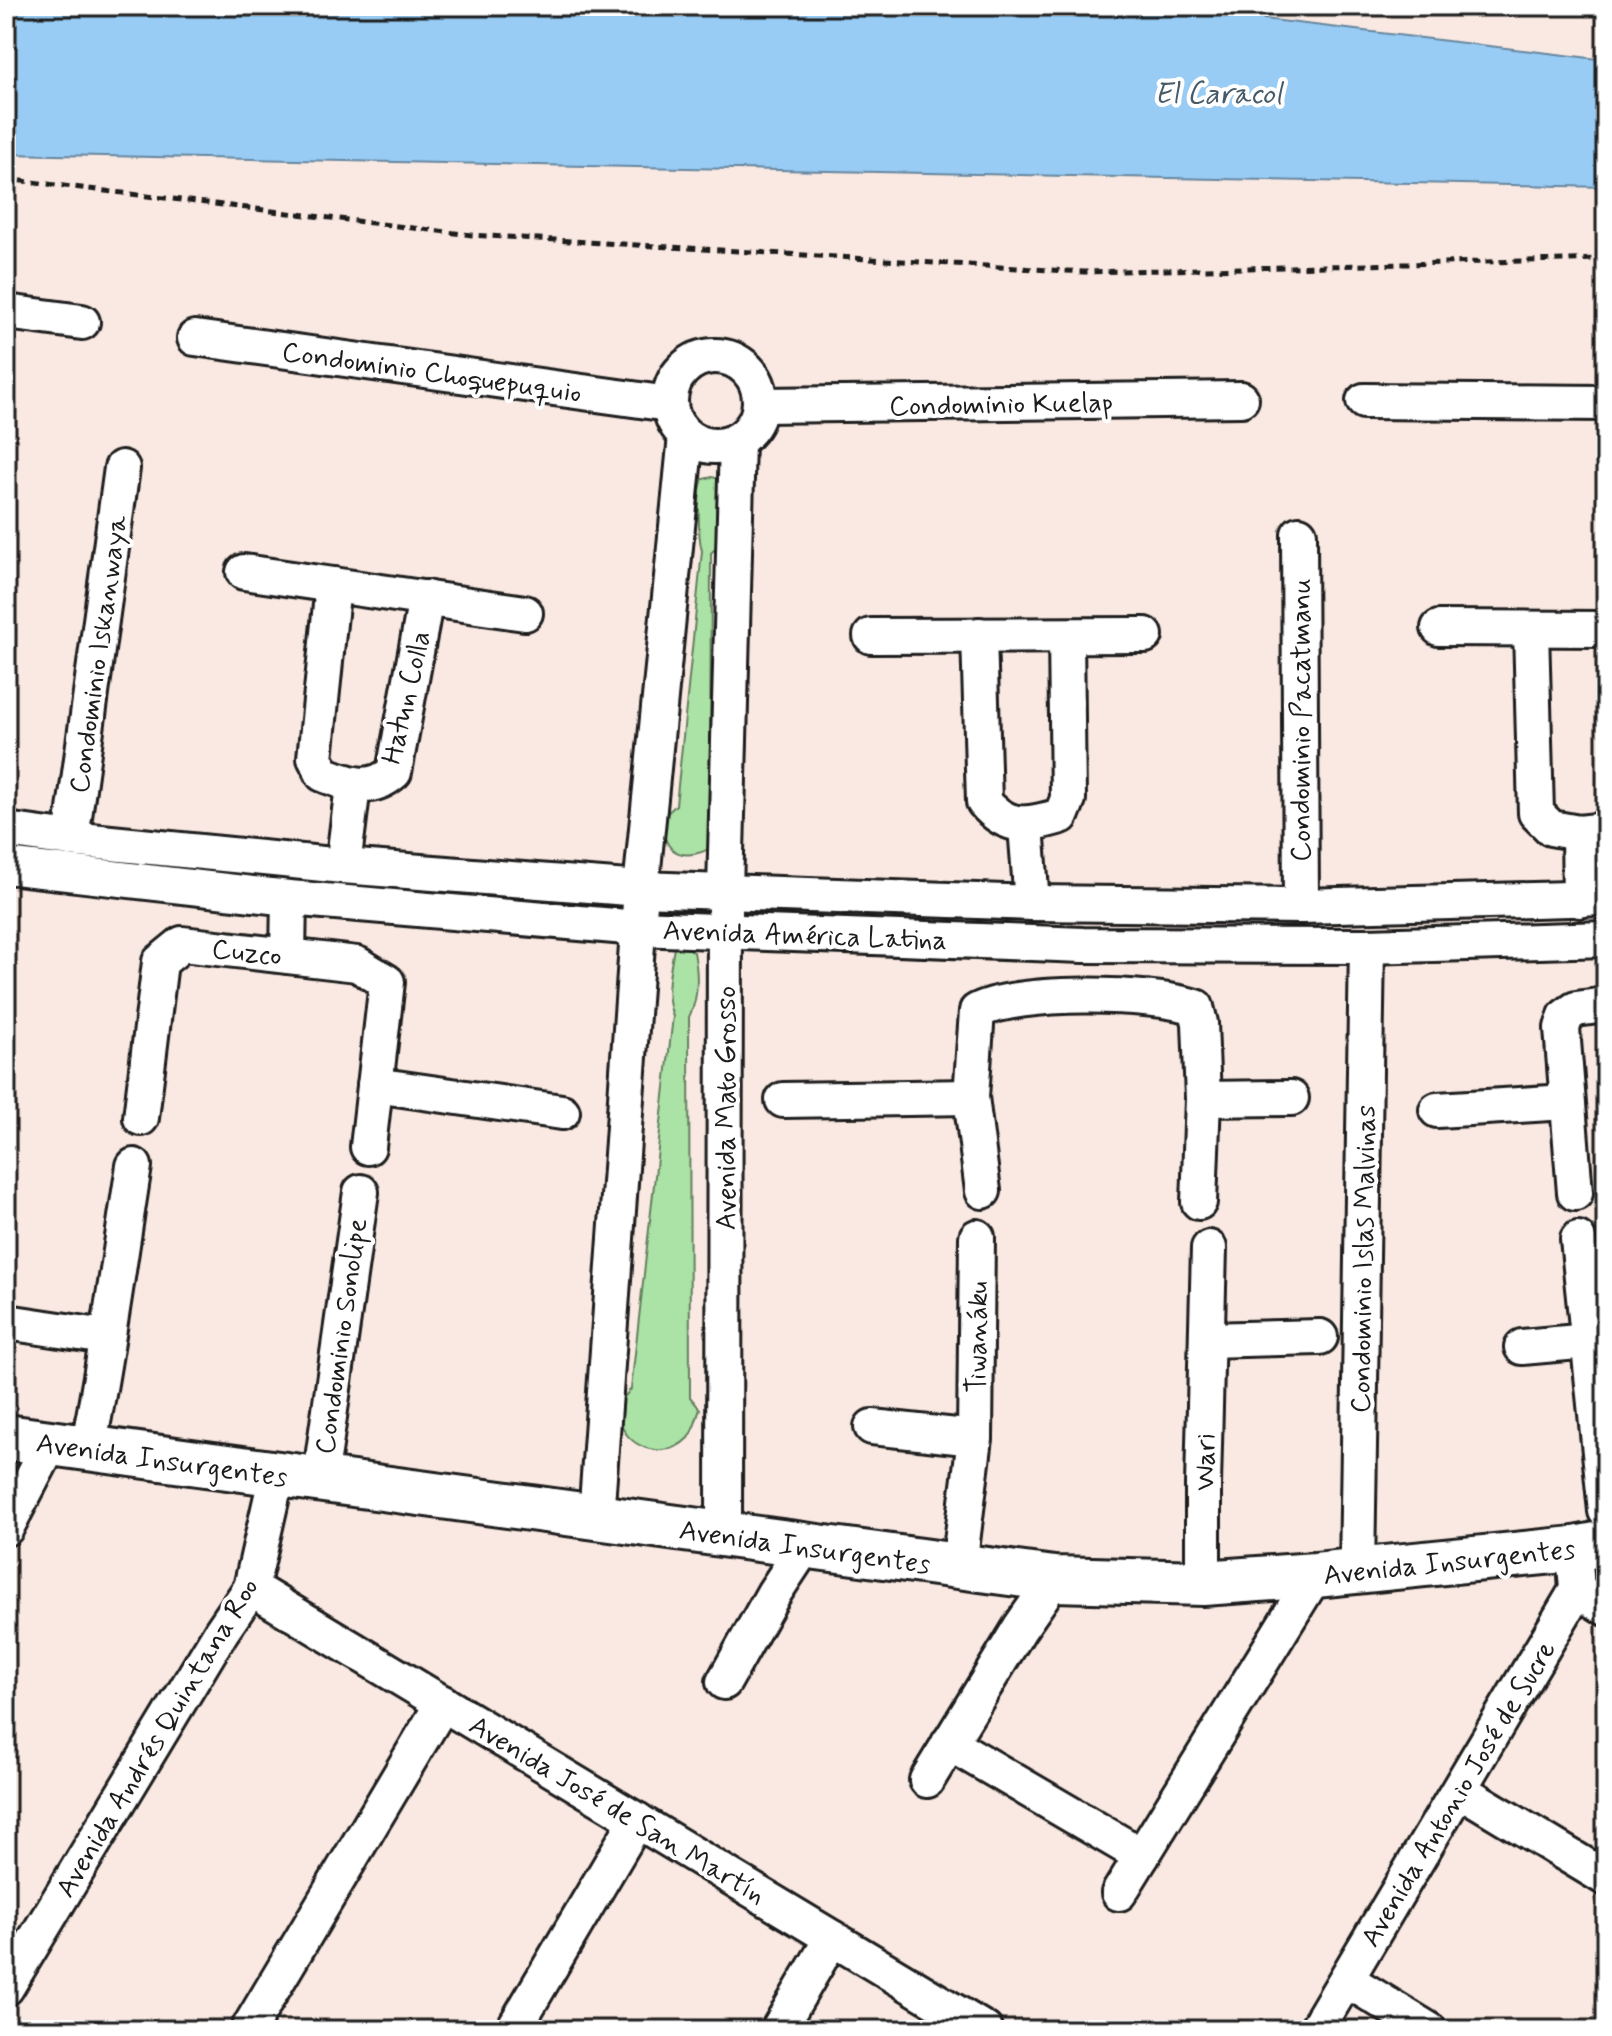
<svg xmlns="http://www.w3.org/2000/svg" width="1612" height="2036" font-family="Mynerve,sans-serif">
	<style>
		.green { fill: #abe2a5; stroke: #647f60; stroke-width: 2 }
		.water { fill: #98ccf5; stroke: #66869e; stroke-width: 2 }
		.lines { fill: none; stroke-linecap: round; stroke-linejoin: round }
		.minor-casing { stroke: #1c1c1c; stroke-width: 40 }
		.secondary-casing { stroke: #1c1c1c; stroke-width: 50 }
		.path { stroke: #1c1c1c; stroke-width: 5; stroke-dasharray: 8 6; stroke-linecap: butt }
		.minor { stroke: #fff; stroke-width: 34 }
		.secondary { stroke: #fff; stroke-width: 44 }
		.labels { text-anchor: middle; stroke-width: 8; stroke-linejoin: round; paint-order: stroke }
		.street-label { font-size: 28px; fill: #1c1c1c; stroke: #fff }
		.water-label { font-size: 30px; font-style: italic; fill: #475a68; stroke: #fff }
	</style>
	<rect width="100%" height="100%" fill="#fae9e2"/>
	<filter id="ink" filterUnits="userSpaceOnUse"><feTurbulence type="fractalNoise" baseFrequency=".0125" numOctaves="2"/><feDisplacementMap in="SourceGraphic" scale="16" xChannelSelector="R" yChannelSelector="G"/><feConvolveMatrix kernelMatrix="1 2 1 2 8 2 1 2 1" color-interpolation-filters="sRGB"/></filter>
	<g filter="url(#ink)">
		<g class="green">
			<path d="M712,477L719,479V545L711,553L710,807L717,844C701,855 674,863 665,838C663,833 664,823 663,817L676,805L702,551C698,537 697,492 703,479Z"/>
			<path d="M685,946L694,952C698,973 699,998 689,1017L690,1397L700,1409C697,1417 694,1431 688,1438C669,1458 636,1452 623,1429C620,1422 619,1411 618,1404L631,1389L673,1016C664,995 670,971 674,948Z"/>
		</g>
		<path class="water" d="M6,6H1250L1264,19L1606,60V187L6,154Z"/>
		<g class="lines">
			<g class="minor-casing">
				<g id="minor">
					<path d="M6,312L82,322"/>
					<path d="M195,338L669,404"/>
					<circle cx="715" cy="401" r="45"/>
					<path d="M1364,401L1606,403"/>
					<path d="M761,405L1241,399"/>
					<path d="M1299,534L1301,906"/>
					<path d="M244,572L525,613"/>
					<path d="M333,585L315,758L323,774C350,784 370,793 394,772L426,598"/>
					<path d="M1439,628L1606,629"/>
					<path d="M1531,630L1536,813L1551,828L1579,833L1606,830"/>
					<path d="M979,635L984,802C1008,831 1029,825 1061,816L1068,799L1066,636"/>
					<path d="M871,636L1145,635"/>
					<path d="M1026,826L1032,903"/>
					<path d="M6,830L71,839L343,866L641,889L1032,903L1301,906L1606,898"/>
					<path d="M1579,833L1580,900"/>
					<path d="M71,839L122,468"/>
					<path d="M6,866L289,898L638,928L1083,945L1367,946L1606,939"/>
					<path d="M343,866L353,786"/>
					<path d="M288,956L289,898"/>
					<path d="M375,1085L562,1112"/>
					<path d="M1203,1099L1291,1098"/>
					<path d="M783,1100L971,1097"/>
					<path d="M1437,1110L1566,1102"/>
					<path d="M141,1118L160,962L182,944L357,964L387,982L368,1147"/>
					<path d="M983,1191L971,1097L977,1011C1021,990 1148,992 1196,1007L1200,1023L1203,1099L1199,1202"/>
					<path d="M1575,1193L1562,1028L1566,1016L1576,1009L1606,1005"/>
					<path d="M1578,1239L1606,1511"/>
					<path d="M7,1322L106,1337"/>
					<path d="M1207,1340L1320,1337"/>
					<path d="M1522,1347L1589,1341"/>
					<path d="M872,1427L975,1438"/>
					<path d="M88,1448C107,1354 119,1260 134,1166"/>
					<path d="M320,1480L361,1192"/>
					<path d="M596,1518L641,889L686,436"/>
					<path d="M6,1528L50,1444"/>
					<path d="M724,1535L725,890L737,441"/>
					<path d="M959,1566L975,1438L977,1237"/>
					<path d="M1357,1571L1367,946"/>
					<path d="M1203,1583V1485L1209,1248"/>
					<path d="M251,1588L985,2030"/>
					<path d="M1577,1590L1606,1608"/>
					<path d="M724,1682L774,1593L805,1546"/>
					<path d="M949,1743L1142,1856"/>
					<path d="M927,1780L1020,1628L1054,1579"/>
					<path d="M1460,1790L1606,1878"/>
					<path d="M1119,1893L1315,1575"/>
					<path d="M1347,1980L1429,2030"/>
					<path d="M6,1988L221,1632L251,1588L277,1474"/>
					<path d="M248,2030L443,1703"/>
					<path d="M513,2030L637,1820"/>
					<path d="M778,2030L832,1938"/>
					<path d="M1316,2030L1577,1590L1574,1549"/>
				</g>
			</g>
			<g class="secondary-casing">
				<path id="secondary" d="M6,1437L1054,1579L1203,1583L1315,1575L1574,1549L1606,1543"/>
			</g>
			<path class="path" d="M6,179L472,235L1084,272L1606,259"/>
			<use href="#minor" class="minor"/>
			<use href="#secondary" class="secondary"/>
		</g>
	</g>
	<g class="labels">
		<g class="street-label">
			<text transform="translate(432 371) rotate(8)" y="10">Condominio Choquepuquio</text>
			<text transform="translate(1001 403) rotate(-1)" y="10">Condominio Kuelap</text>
			<text transform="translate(97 654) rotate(-82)" y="10">Condominio Iskanwaya</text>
			<text transform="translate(405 697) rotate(-77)" y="10">Hatun Colla</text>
			<text transform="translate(1300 720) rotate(-90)" y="10">Condominio Pacatmanu</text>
			<text transform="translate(805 934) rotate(2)" y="10">Avenida América Latina</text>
			<text transform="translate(247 951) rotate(6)" y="10">Cuzco</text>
			<text transform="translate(725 1108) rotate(-90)" y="10">Avenida Mato Grosso</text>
			<text transform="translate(1362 1259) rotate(-89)" y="10">Condominio Islas Malvinas</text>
			<text transform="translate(340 1336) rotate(-82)" y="10">Condominio Sonolipe</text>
			<text transform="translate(976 1337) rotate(-89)" y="10">Tiwanáku</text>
			<text transform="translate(162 1459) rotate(8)" y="10">Avenida Insurgentes</text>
			<text transform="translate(1204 1462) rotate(-89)" y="10">Wari</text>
			<text transform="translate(805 1546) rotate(8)" y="10">Avenida Insurgentes</text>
			<text transform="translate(1449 1561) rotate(-6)" y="10">Avenida Insurgentes</text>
			<text transform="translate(156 1737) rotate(-59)" y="10">Avenida Andrés Quintana Roo</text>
			<text transform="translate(1457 1793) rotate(-59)" y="10">Avenida Antonio José de Sucre</text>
			<text transform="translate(618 1809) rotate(31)" y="10">Avenida José de San Martín</text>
		</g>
		<g class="water-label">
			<text x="1218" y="103">El Caracol</text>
		</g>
	</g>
	<rect width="1612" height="2036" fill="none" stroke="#fff" stroke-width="32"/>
	<rect x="16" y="16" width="1580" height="2004" fill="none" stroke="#1c1c1c" stroke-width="3" filter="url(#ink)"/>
</svg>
